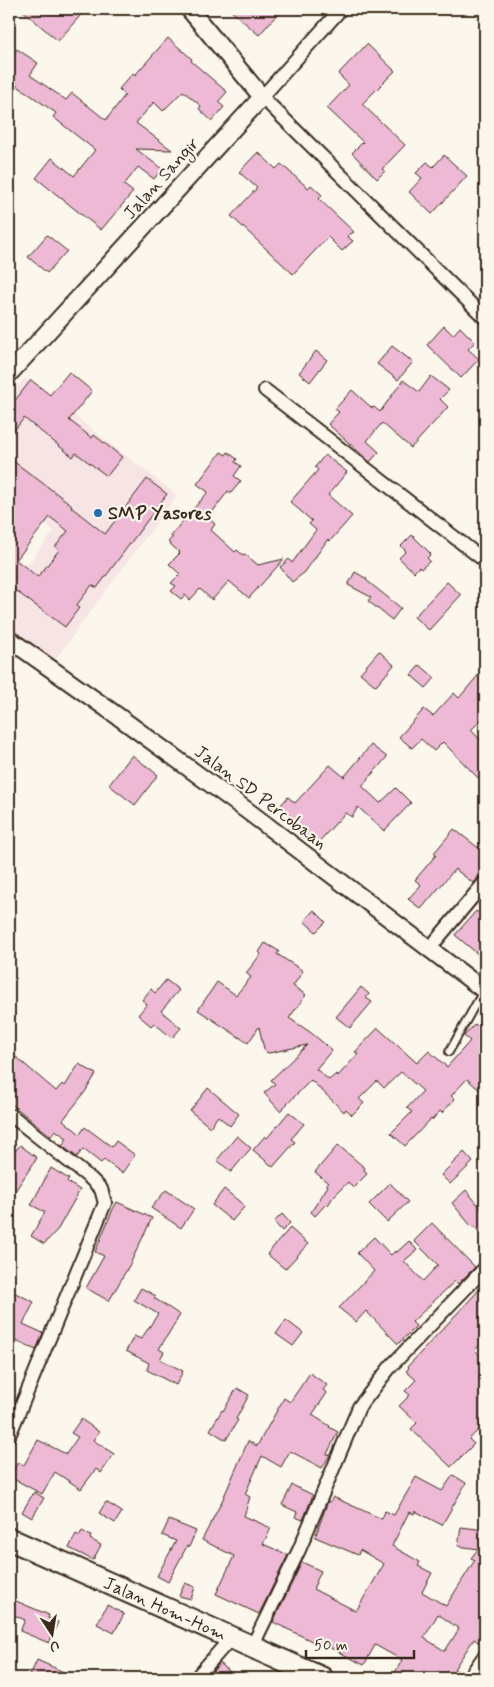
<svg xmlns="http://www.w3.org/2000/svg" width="494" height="1687" font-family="Mynerve,sans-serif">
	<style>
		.built { fill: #f7e4e5 }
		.building { fill: #edb9d5; stroke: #3b2a1e; fill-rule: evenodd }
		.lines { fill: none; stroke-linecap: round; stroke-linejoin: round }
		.service-casing { stroke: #3b2a1e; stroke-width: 10 }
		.minor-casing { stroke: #3b2a1e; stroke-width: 16 }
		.tertiary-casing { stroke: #3b2a1e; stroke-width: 20 }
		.trunk-casing { stroke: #3b2a1e; stroke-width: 25 }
		.service { stroke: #fbf7ec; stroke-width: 6 }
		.minor { stroke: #fbf7ec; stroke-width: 12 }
		.tertiary { stroke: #fbf7ec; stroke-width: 16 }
		.trunk { stroke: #fbf7ec; stroke-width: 21 }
		.poi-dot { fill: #1f6fb2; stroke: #fbf7ec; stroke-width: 2 }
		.labels { text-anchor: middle; stroke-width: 4.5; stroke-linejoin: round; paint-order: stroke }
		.street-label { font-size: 18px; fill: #3b2a1e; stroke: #fbf7ec }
		.poi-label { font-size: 18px; font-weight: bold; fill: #3b2a1e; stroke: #fbf7ec; text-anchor: start }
	</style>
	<rect width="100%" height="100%" fill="#fbf7ec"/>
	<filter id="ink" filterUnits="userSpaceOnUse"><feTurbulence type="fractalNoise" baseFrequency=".02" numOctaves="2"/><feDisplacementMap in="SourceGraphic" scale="10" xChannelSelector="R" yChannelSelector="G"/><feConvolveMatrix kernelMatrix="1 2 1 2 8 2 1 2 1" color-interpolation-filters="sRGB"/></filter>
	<g filter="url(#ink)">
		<path class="built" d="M25,378L177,495L54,661L9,629V589L54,531L9,494V396Z"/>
		<g class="building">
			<path d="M21,9H86L58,41Z"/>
			<path d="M229,9H282L259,35Z"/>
			<path d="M168,38L192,59L191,61L227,92L218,102L224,107L212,121L199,109L201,106L183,91L163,111L154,102L136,123L172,150L136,149L162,169L154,179L138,167L124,185L133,192L101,230L36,178L52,158L74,176L95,150L53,117L56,113L9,80V61L17,49L38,63L30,75L66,100L72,93L106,120L125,95L119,89L133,73L135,75Z"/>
			<path d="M367,44L395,71L362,104L405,145L382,169L385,171L377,179L352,153L363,142L327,108L349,85L338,74Z"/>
			<path d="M258,152L276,169L281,164L308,188L311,185L322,195L319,199L354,232L347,236L353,241L342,251L328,237L293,274L231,216L257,188L239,172Z"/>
			<path d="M444,155L467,176L432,214L409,192L422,178L416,173L427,162L433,167Z"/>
			<path d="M47,235L67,251L47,273L28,257Z"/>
			<path d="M444,326L453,335L460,327L475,342L468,349L479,359L461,378L427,345Z"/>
			<path d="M392,346L413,362L398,380L377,364Z"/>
			<path d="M316,351L327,360L310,382L299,373Z"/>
			<path d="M69,372L92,391L69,420L92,438L94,435L122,457L107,476L76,453L73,457L24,418L9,437V408L31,380L50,395Z"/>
			<path d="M431,376L449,390L440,399L448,407L411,448L382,423L367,441L379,452L370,462L328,424L339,412L335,409L352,390L372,408L374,407L380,412L403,380L419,392Z"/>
			<path d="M221,452L226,455L228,452L237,459L235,462L241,466L234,476L241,481L231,493L228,491L208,518L215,524L211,530L235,552L237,550L243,555L245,554L258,565L284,559L249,598L229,581L212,600L200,589L190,600L185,595L181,599L171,591L176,586L171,583L180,574L169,564L180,553L168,542L173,537L170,536L208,492L197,484Z"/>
			<path d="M325,455L347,472L328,495L352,516L330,541L328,539L305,572L292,582L280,567L289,559L292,563L316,530L309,524L312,521L290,502L318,470L315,467Z"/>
			<path d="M9,458L72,505L71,507L105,534L147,479L167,494L97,588L92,585L76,606L79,608L65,627L9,586ZM50,517L68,531L55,547L59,550L38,577L16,560Z"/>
			<path d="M412,535L431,554L427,558L430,561L421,569L419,567L414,572L399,558L406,551L401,546Z"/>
			<path d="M355,572L367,579L366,580L401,608L392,620L368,601L371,597L348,585Z"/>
			<path d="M447,582L461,595L429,630L414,617Z"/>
			<path d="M379,651L394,665L376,686L360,673Z"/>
			<path d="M420,665L435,678L426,688L411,675Z"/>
			<path d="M485,667V716L471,730L485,745V772L478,778L443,742L434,751L421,739L412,748L399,737L424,709L433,716L454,693L459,698Z"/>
			<path d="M371,745L387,757L362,786L380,803L396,788L411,803L384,831L358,807L352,817L345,813L315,846L303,835L306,830L279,807L288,797L295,803L330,765L344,777Z"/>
			<path d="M132,755L158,775L135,805L109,785Z"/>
			<path d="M454,829L485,853V868L473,883L455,869L421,909L408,899L421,885L415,880L436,855L434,853Z"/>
			<path d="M314,910L326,922L316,932L304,921Z"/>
			<path d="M476,911L485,919V960L455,935Z"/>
			<path d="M265,943L279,951L277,954L303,971L293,986L306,995L289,1018L310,1032L332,1050L316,1069L329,1080L336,1074L338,1076L358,1054L355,1052L378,1028L417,1063L429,1051L447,1067L470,1041L464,1036L475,1024L485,1032V1095L467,1079L451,1096L455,1099L442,1113L440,1111L432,1120L431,1119L405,1146L391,1133L412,1112L407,1108L423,1091L401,1072L384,1088L377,1081L359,1099L364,1103L352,1115L346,1109L344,1112L311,1080L280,1111L264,1093L275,1084L271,1080L307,1045L269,1053L266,1052L264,1049L259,1027L248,1043L198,1010L217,982L236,995L251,977L246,973L261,954L259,952Z"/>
			<path d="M166,980L179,990L161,1011L181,1028L172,1038L154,1023L151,1026L138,1015L147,1004L142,1000L151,989L155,993Z"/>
			<path d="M361,987L369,994L366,998L372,1002L350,1028L336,1017Z"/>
			<path d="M9,1051L56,1091L62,1084L65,1086L79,1064L96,1074L85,1092L63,1120L80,1134L85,1127L112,1147L116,1141L135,1155L122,1173L104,1160L101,1163L83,1149L77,1157L62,1146L67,1138L55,1130L51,1136L9,1102Z"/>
			<path d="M208,1088L239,1114L230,1126L218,1116L210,1127L190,1111Z"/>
			<path d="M289,1112L304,1124L291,1139L295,1142L273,1167L253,1150L265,1136L267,1138Z"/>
			<path d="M237,1136L251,1148L231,1172L217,1160Z"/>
			<path d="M20,1145L37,1158L9,1200V1159Z"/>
			<path d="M338,1145L365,1168L364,1170L367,1174L353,1188L348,1182L333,1197L328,1205L326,1204L315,1216L311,1212L328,1186L326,1184L328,1183L315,1172Z"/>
			<path d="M464,1152L473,1162L450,1184L441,1175Z"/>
			<path d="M51,1168L69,1179L67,1182L80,1190L58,1229L44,1244L31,1236L45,1212L31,1205Z"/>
			<path d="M390,1183L408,1202L387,1222L369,1204Z"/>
			<path d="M224,1189L245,1206L232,1221L212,1205Z"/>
			<path d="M166,1190L194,1209L181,1228L151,1208Z"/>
			<path d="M466,1190L485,1213V1239L474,1226L472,1227L452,1203Z"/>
			<path d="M117,1202L152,1218L130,1264L109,1301L86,1288L104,1256L95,1252L113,1209Z"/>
			<path d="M282,1214L290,1223L282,1231L274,1222Z"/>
			<path d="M432,1223L475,1267L458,1284L455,1281L412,1322L416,1326L398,1344L366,1311L356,1322L339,1308L374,1271L357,1253L374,1237L391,1255L395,1251L396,1253L409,1241L417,1250L404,1261L423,1281L438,1265L414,1241Z"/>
			<path d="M290,1228L308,1244L285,1269L267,1254Z"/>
			<path d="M141,1288L156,1296L154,1298L180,1315L159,1349L164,1352L160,1359L183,1371L176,1385L147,1370L149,1363L126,1351L134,1336L141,1339L158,1314L134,1300Z"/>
			<path d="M9,1290L34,1302L23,1324L43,1333L36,1350L9,1338Z"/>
			<path d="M479,1290L485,1296V1340L475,1350L485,1361V1415L480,1420L484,1425L469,1439L474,1444L451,1467L411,1429L417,1423L399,1406L410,1395L405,1391L416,1380L406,1371L409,1368L408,1366Z"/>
			<path d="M286,1320L303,1333L293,1346L276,1334Z"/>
			<path d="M310,1373L327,1385L323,1390L327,1393L312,1415L330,1426L329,1427L338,1432L327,1454L330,1455L322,1468L290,1451L281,1467L262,1456L245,1494L250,1497L244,1516L271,1528L263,1544L288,1555L259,1614L216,1594L234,1556L202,1540L222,1501L248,1441L257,1446L284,1398L290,1402Z"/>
			<path d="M237,1388L249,1395L236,1419L238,1420L226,1440L210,1430L222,1410L223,1411Z"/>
			<path d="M81,1419L99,1432L93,1440L114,1454L101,1473L96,1469L81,1489L55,1472L42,1494L10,1477L18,1462L24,1465L38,1440L66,1454L78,1437L71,1433Z"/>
			<path d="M453,1475L466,1483L442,1525L415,1511L414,1514L409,1512L392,1546L420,1562L418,1566L432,1573L422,1592L446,1606L475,1560L471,1558L478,1549L458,1546L461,1527L485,1530V1647L474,1639L454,1669L462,1674L461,1678H392L402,1660L375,1645L364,1665L327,1646L326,1648L273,1622L302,1562L321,1571L313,1589L356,1611L384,1564L360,1550L358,1555L315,1537L328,1501L330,1502L333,1497L382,1519L385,1511L394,1515L416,1477L442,1491ZM438,1614L459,1629L445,1651L424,1638Z"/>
			<path d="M292,1485L313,1495L303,1520L295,1517L297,1512L282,1505Z"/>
			<path d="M34,1492L44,1498L32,1518L22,1512Z"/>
			<path d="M106,1502L122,1512L115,1523L99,1513Z"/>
			<path d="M169,1520L196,1531L189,1547L187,1546L168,1582L157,1576L176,1541L162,1535Z"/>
			<path d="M82,1531L91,1536L90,1539L101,1545L93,1560L69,1548L76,1534L79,1536Z"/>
			<path d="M185,1583L195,1587L191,1599L179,1596Z"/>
			<path d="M9,1598L49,1615L48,1618L58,1622L49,1643L20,1631L25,1620L9,1613Z"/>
			<path d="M107,1605L124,1614L114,1633L97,1624Z"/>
			<path d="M37,1660L77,1678H29Z"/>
			<path d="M220,1663L237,1678H207Z"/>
		</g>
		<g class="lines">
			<g class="service-casing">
				<path id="service" d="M449,1052L483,991"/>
			</g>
			<g class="minor-casing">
				<g id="minor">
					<path d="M341,9L262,97L485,318"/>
					<path d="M265,390L485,561"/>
					<path d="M429,949L485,882"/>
					<path d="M9,1120L12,1116L91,1179L101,1189L105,1203L9,1436"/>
					<path d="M252,1647L299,1550L359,1407L391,1366L485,1268"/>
					<path d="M196,1678L231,1638"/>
					<path d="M469,1678L485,1655"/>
				</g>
			</g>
			<g class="tertiary-casing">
				<g id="tertiary">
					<path d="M9,374L262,97L189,9"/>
					<path d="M9,639L119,717L249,812L485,991"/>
				</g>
			</g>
			<g class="trunk-casing">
				<g id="trunk">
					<path id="s1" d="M9,1539L322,1678"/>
				</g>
			</g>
			<use href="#service" class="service"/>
			<use href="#minor" class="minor"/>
			<use href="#tertiary" class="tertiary"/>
			<use href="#trunk" class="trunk"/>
		</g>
	</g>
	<circle class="poi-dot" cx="98" cy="513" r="5"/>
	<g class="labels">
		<g class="street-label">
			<text transform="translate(161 178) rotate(-48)" y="6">Jalan Sangir</text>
			<text transform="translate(261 797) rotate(37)" y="6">Jalan SD Percobaan</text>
			<text dy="6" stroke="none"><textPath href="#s1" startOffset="171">Jalan Hom-Hom</textPath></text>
		</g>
		<g class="poi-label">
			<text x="108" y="519">SMP Yasores</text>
		</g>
	</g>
	<rect width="494" height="1687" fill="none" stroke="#fbf7ec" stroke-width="30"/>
	<rect x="15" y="15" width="464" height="1657" fill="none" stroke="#3b2a1e" stroke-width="2" filter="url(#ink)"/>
	<g transform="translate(52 1634) rotate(168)" stroke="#fbf7ec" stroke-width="4" paint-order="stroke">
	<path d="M0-4L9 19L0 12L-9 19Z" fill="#3b2a1e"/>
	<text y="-8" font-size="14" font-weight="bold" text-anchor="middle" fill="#3b2a1e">U</text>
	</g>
	<path d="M306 1650v8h108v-8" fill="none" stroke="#3b2a1e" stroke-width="2.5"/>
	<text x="314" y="1650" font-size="15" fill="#3b2a1e" stroke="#fbf7ec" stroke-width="4" paint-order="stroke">50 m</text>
</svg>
